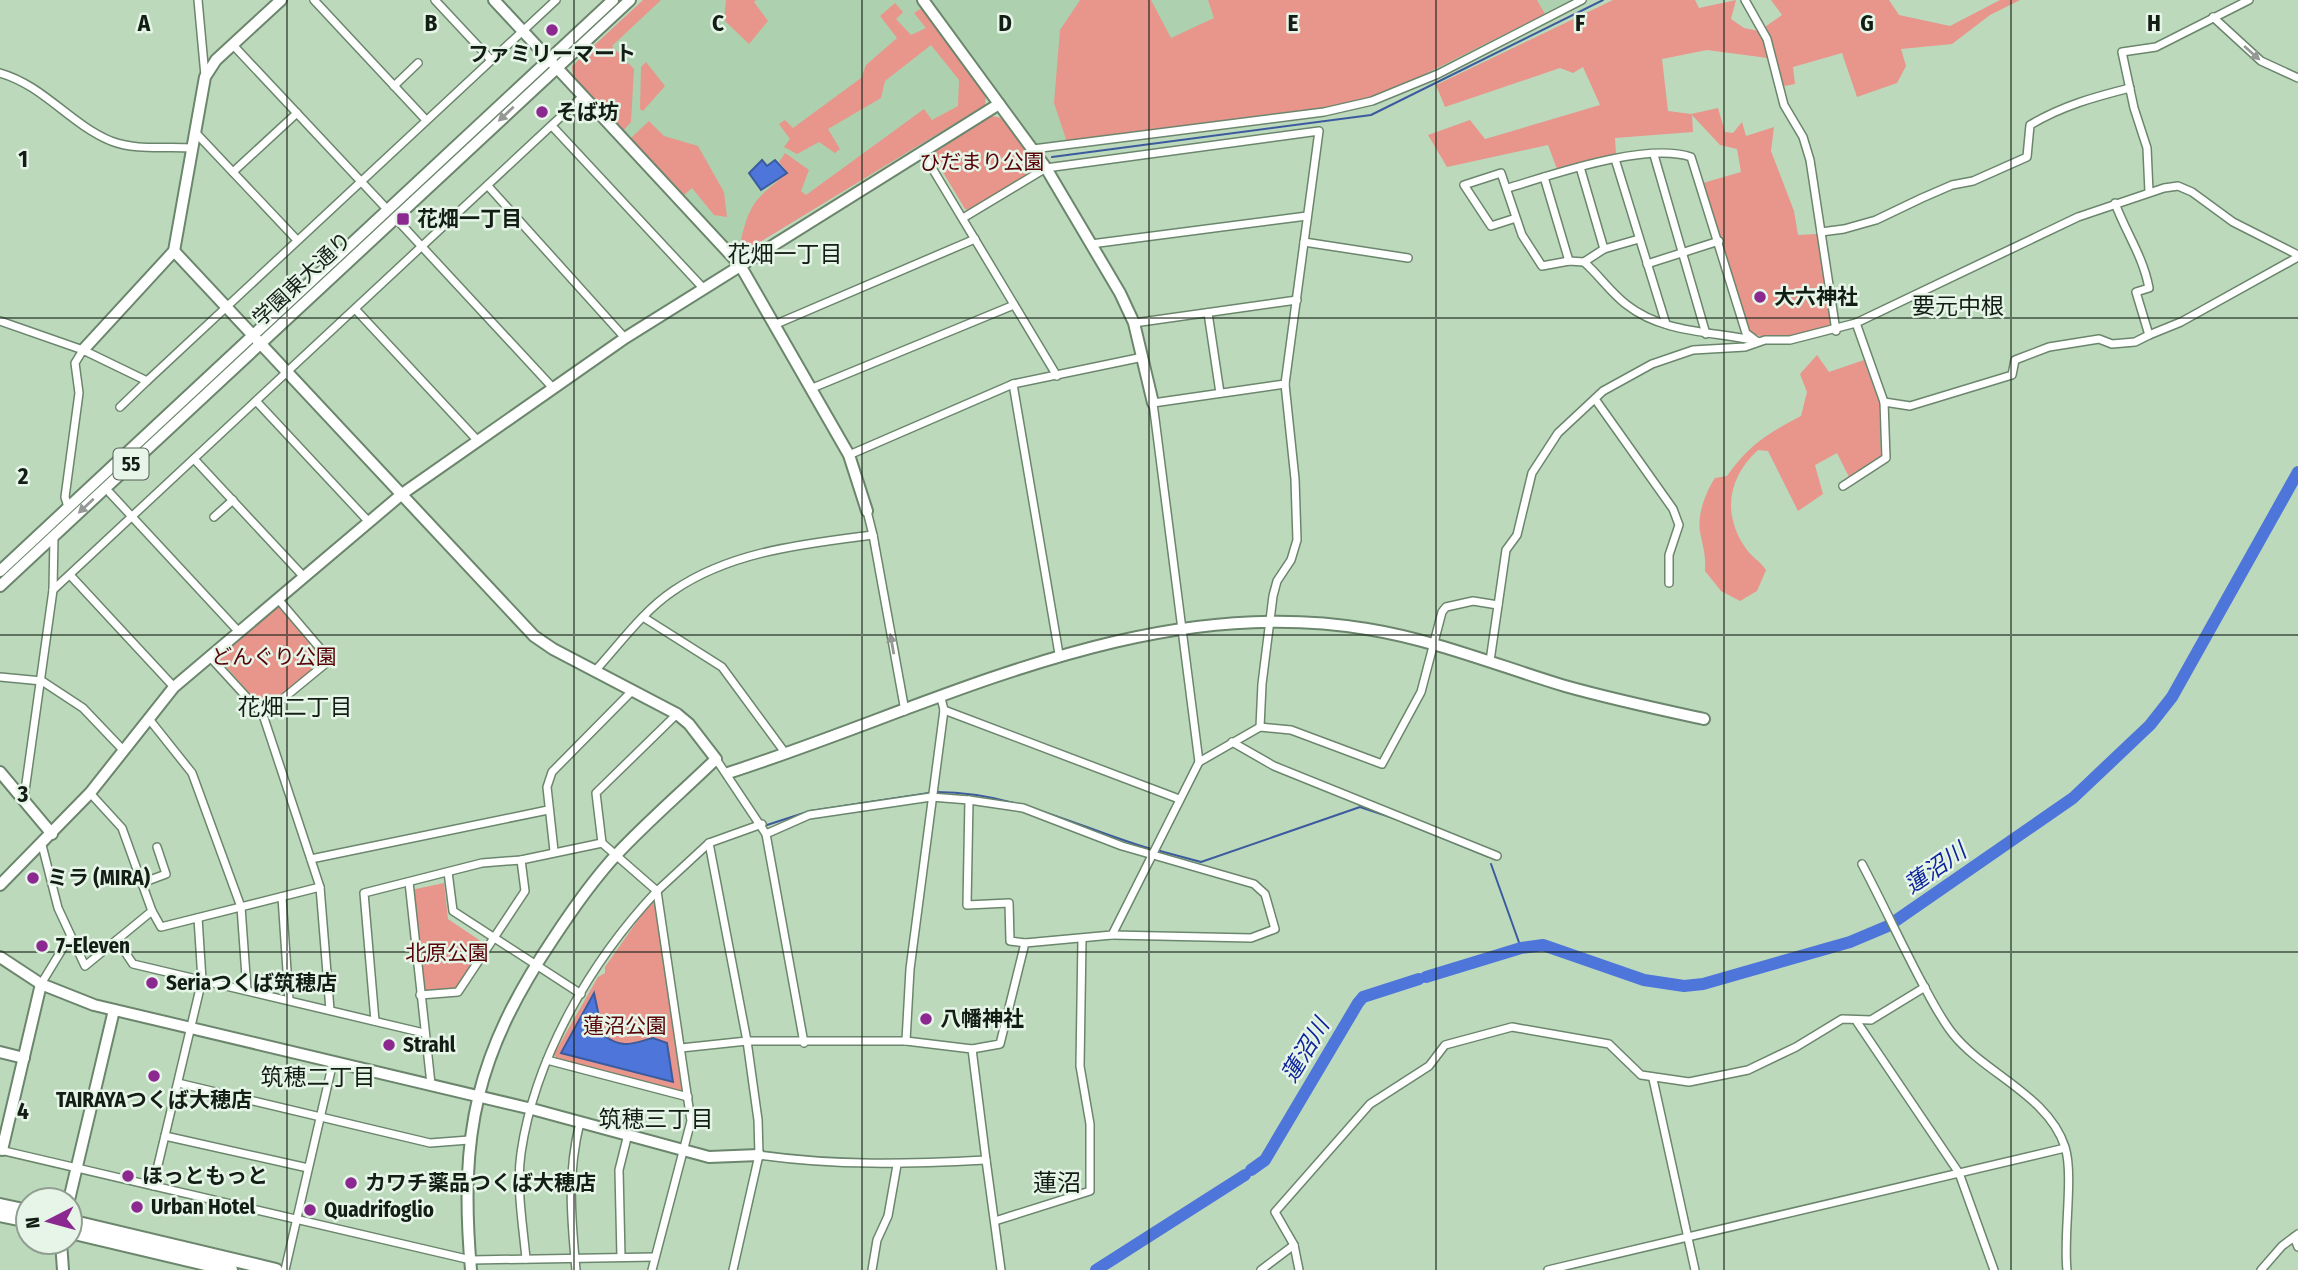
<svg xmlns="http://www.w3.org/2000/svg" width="2298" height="1270" font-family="'Fira Sans Condensed','Noto Sans JP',sans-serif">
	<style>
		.built { fill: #add1ae }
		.green { fill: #e8958c }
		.water { fill: #4e75da; stroke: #3c5b9e; stroke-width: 2 }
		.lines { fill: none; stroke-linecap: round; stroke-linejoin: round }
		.stream { stroke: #3c5b9e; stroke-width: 2 }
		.river { stroke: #4e75da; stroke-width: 12 }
		.street-casing { stroke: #6b866c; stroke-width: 10 }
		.secondary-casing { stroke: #6b866c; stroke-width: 14 }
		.primary-casing { stroke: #6b866c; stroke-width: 14 }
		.highway-casing { stroke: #6b866c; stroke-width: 16 }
		.street { stroke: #fff; stroke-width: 7 }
		.secondary { stroke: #fff; stroke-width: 10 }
		.primary { stroke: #fff; stroke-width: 10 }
		.highway { stroke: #fff; stroke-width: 12 }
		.oneway { fill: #949995 }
		.grid { fill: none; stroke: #121d13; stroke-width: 2; stroke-opacity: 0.55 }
		.poi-dot { fill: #8c2991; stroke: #e6f5e7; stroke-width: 2.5 }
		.labels { text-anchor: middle; stroke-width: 5; stroke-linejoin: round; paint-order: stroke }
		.shield { fill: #e6f5e7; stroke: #525e53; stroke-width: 2 }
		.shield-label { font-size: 19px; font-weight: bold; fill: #121d13 }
		.poi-label { font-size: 21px; font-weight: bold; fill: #121d13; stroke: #e6f5e7; text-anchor: start }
		.park-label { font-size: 21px; fill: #570308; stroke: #e6f5e7 }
		.street-label { font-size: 21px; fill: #121d13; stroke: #e6f5e7 }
		.neighbourhood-label { font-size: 23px; fill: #121d13; stroke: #e6f5e7 }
		.water-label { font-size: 23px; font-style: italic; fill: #0e259c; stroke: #e6f5e7 }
		.quarter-label { font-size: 24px; fill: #121d13; stroke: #e6f5e7 }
		.grid-label { font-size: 23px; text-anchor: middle; font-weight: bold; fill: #121d13; stroke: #e6f5e7; stroke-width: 5; stroke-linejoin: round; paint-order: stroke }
	</style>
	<rect width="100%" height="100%" fill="#bcd9bc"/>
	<g class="built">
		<path d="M643,0H916L986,96L985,105L745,251L738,252L573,77L572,66Z"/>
		<path d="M929,0H1573L1395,89L1344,105L1038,146L1033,143Z"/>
	</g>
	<g class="green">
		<path d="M643,0H661L612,46L634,69L631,122L623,131L573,77L572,66Z"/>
		<path d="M726,0H756L754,2L768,21L749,44L724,20Z"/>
		<path d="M1080,0H1151L1171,38L1214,18L1208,0H1537L1545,14L1395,89L1344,105L1067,142L1054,103L1060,30Z"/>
		<path d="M1613,0H1695L1699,8L1736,0L1731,19L1744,28L1759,31L1782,15L1771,0H1889L1899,15L1950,26L2000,0H2020L1990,15L1952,44L1901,49L1906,66L1897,83L1857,97L1842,53L1793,67L1795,84L1784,86L1775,59L1707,50L1662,59L1668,111L1691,114L1718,108L1725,132L1733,133L1742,122L1746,136L1774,127L1771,151L1794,211L1798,235L1818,234L1832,325L1829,329C1806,334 1770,345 1749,331L1703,183L1741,172L1737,149L1720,145L1692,115L1693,132L1615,138L1616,155L1557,169L1548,145L1447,167L1428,135L1470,120L1485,139L1600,105L1583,67L1573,73L1560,68L1445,107L1436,85Z"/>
		<path d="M895,3L903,12L896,19L911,35L926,28L914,13L922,8L986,96L985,105L745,251L738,252C749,206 750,202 788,173L779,162L785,153L809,170L801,191L806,195L924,109L932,120L958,106L959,80L931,45L885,81L881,98L828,129L840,149L835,153L819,142L797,154L784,147L790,139L779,124L785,120L793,128L861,78L866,65L897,38L880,16Z"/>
		<path d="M646,62L665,86L643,111L640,109L641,67Z"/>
		<path d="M992,116L1002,118L1037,166L1035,170L969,210L965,209L932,154Z"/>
		<path d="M649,121L664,136L698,146L724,192L727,217L714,215L692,188L684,195L631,138Z"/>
		<path d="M1817,355L1829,372L1864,360L1879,402L1881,456L1849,477L1837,453L1815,465L1823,494L1798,511L1768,451L1758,450C1727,478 1722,516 1747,550C1752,557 1761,562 1766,570L1757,591L1740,601L1721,591L1705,571C1706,555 1703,547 1700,532C1697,515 1706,491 1715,478L1727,476C1750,444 1767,434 1801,416L1807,392L1800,374Z"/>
		<path d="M277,607H282L325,662L267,709H263L218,657Z"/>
		<path d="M444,883L448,919L485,944L455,995L423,997L411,890Z"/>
		<path d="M652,900L656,902L683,1090L680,1092L556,1058L554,1054L598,977L605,973V967Z"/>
	</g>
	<g class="water">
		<path d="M762,160L767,166L775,160L787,173L761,190L749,173Z"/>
		<path d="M594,993L603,1035C624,1050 633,1043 653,1038L667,1043L673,1082L561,1053Z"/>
	</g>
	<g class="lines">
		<g class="stream">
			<path d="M1052,157L1371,115L1603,0"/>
			<path d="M937,792C1014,792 1080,828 1151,849"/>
			<path d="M1403,822L1489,857"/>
			<path d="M767,825L810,811L929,793"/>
			<path d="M1160,851L1201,862L1360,807L1396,819"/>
			<path d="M1491,864L1521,948"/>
		</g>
		<g class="river">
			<path d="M1426,977L1521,948L1543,945L1644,980L1684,986L1703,984L1850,942L1888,926L2073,798L2150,725L2172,697L2298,472"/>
			<path d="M1251,1170L1265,1160L1358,1003L1363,997L1419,979"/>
			<path d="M1096,1270L1245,1175"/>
		</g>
		<g class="street-casing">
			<g id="street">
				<path d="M198,0L205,76"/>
				<path d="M314,0L426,120"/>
				<path d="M435,0L491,60"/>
				<path d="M1745,0L1767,39L1784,105L1803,137L1810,160L1836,331"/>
				<path d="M2213,17L2261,61L2298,78"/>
				<path d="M233,45L384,206"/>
				<path d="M0,73C43,85 70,124 111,141C137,151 165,146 192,148"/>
				<path d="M394,86L418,63"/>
				<path d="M552,126L704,289"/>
				<path d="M195,132L297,240"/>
				<path d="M1033,149L1324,112L1372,101L1438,74L1582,0"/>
				<path d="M923,153L1057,376"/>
				<path d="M1654,155L1706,334"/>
				<path d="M1615,159L1666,324"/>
				<path d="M1580,167L1604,249"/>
				<path d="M233,172L297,113"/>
				<path d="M1544,177L1569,261"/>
				<path d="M488,186L625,338"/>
				<path d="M1508,188C1555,174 1645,142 1691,157L1746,333L1754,339"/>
				<path d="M2149,192L2147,148L2134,108L2122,52L2156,47L2249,0"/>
				<path d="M963,218L1046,168L1319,131L1285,384L1295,479L1297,540L1291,560L1277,581L1273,596L1262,684L1260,727L1199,762L1112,935L1025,943L1000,1044L972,1049"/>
				<path d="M1516,218L1491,226L1464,185L1501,173L1522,235L1542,266L1569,261L1584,262C1599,275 1611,293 1627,305C1664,334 1714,331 1757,341"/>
				<path d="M400,223L553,388"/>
				<path d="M1821,232L1844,229L1876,220L1922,198L1952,185L1973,181L2027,157L2030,125C2062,106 2094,97 2130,88"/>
				<path d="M1304,242L1408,258"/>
				<path d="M1091,244L1307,216"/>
				<path d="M1584,262L1604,249L1639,239"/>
				<path d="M1647,264L1719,241"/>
				<path d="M356,310L478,441"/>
				<path d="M1208,313L1220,393"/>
				<path d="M0,321L83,350L147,381L556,0"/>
				<path d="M1134,323L1297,300"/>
				<path d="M774,325L975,239"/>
				<path d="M2149,335L2181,322L2298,257"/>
				<path d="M1013,384L1059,654"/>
				<path d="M810,389L1014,305"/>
				<path d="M1595,399L1673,509L1679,525L1669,555V583"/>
				<path d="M256,401L369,522"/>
				<path d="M1884,402L1910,406L2012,375L2015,360L2049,347L2099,339L2112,344L2135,342L2149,335L2136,292L2149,288C2143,256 2126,233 2115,203"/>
				<path d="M120,407L147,381"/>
				<path d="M849,455L1013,384L1143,357"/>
				<path d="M194,459L304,577"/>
				<path d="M1843,486L1886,458L1884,402L1856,323"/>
				<path d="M110,493L239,632"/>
				<path d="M68,507L65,497L79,393L75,363L83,350"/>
				<path d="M214,517L233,500"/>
				<path d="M873,535L905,711"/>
				<path d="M70,575L174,687"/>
				<path d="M53,590L583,96"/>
				<path d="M643,617L722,667L786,754"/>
				<path d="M209,656L263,715L320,887L330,1010"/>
				<path d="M1490,661L1506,550L1517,535L1532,473L1558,433L1603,391L1652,364L1693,350L1745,347L1765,340H1790L1856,323L2078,217L2164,188L2178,186L2192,192L2233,222L2298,255"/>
				<path d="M594,672C619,645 642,612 673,591C731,551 804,544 873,535L867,511"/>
				<path d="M0,677L42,681L83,708L124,751"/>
				<path d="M944,710L1179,799"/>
				<path d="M263,715L330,660L278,599"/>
				<path d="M149,719L192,773L241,907L247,990"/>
				<path d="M1260,727L1291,730L1382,764L1421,692L1442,612L1446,607L1473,601L1498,605"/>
				<path d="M1232,742L1274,766L1497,856"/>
				<path d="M716,759L766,834L804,1043"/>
				<path d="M1199,762L1153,403L1285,384"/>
				<path d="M90,793L122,828L152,911L161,927L320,887"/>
				<path d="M24,798L53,590L54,536"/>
				<path d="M969,800L967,905L1009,903L1010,941L1025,943"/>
				<path d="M766,834L809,815L931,797L969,800L1023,808L1122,846L1254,884L1265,894L1275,929L1251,938L1112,935"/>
				<path d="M602,843L596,793L677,714"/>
				<path d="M42,845L58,908L85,966L152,911"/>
				<path d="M554,851L547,787L552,772L632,691"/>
				<path d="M311,859L548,810"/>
				<path d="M1862,864C1882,902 1900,941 1920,979C1930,997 1940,1018 1953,1034C1985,1074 2048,1095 2065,1147C2074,1175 2063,1236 2067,1270"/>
				<path d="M448,872L453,911L581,994"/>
				<path d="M409,882L431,1084"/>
				<path d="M142,883L166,874L157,847"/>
				<path d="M282,897L289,1000"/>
				<path d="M117,940L133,964L424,1033"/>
				<path d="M41,984L69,938"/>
				<path d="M420,995L458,992L525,891L521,860"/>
				<path d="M375,1021L364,893L482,863L521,860L602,843L657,891C591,961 535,1057 521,1153C516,1187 523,1225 526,1259"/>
				<path d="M1857,1022L1959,1173L1994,1270"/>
				<path d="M906,1041L910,969L944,710L941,698"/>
				<path d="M681,1048L747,1041L709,843"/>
				<path d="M547,1060L688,1097"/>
				<path d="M1653,1079L1695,1270"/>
				<path d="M178,1083L430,1143L469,1140"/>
				<path d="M165,1136L308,1168"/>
				<path d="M0,1150L471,1260L655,1257"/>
				<path d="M759,1155C837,1166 907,1164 986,1160L1001,1270"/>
				<path d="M153,1186L202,980L198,918"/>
				<path d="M995,1221L1090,1191V1124L1080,1066L1082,939"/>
				<path d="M2294,1237L2298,1247"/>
				<path d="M621,1257L619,1170L628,1134"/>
				<path d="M285,1270L333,1062"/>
				<path d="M576,1270C571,1216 567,1175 580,1122"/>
				<path d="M652,1270L691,1121L657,891L709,843L762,824"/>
				<path d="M733,1270L759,1155L758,1120L747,1041H906L972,1049L986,1160"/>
				<path d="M872,1270L877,1240L888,1216L897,1165"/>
				<path d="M1261,1270L1294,1245"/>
				<path d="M1299,1270L1294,1245L1275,1212L1370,1104L1429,1066L1445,1045L1512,1027L1609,1044L1641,1075L1689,1082L1748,1070L1796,1047L1842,1019L1871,1020L1925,987"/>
				<path d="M1548,1270L2065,1148"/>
				<path d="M2261,1270L2282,1246L2298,1234"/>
			</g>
		</g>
		<g class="secondary-casing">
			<g id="secondary">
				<path d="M494,0L740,265L849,455L867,511"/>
				<path d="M923,0L1046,168L1120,293L1134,323L1153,403"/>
				<path d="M174,251L534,636L553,649L677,714L689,724L716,759C683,791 648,821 617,854C593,880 572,910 553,939C476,1054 459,1133 471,1270"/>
				<path d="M83,350L174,251L205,77L216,60L281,0"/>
				<path d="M0,772L52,834"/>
				<path d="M728,773C934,707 1143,591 1367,629C1435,640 1499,666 1565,686C1611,699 1658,709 1704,719"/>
				<path d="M0,885L90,793L174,687L402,494L625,338L999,104"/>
				<path d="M0,957L41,984L94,1005L532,1109L709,1157L759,1155"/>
				<path d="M0,1052L24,1058"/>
				<path d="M2,1150L41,984"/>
				<path d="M69,1200L114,1010"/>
			</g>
		</g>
		<g class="primary-casing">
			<g id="primary">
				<path d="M0,571L613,0"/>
				<path d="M0,586L630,0"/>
				<path d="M61,1242L63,1270"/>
			</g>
		</g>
		<g class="highway-casing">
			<g id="highway">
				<path d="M0,1205L28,1211"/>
				<path d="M0,1215L28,1221"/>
				<path d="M70,1221L276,1270"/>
				<path d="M70,1232L231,1270"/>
			</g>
		</g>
		<use href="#street" class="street"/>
		<use href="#secondary" class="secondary"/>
		<use href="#primary" class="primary"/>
		<use href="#highway" class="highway"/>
	</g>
	<defs><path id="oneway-solid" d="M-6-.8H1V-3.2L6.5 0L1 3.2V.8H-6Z" transform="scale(1.75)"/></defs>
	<g class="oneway">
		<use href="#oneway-solid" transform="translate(2252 53) rotate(42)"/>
		<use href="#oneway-solid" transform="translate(506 114) rotate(137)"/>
		<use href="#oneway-solid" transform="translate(86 506) rotate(137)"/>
		<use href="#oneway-solid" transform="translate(892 644) rotate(-100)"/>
	</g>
	<path class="grid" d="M287,0V1270M574,0V1270M862,0V1270M1149,0V1270M1436,0V1270M1724,0V1270M2011,0V1270M0,318H2298M0,635H2298M0,952H2298"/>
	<g class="poi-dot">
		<circle cx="552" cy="30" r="7"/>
		<circle cx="542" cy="112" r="7"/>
		<rect x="396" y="212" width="14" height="14" rx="3.5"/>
		<circle cx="1760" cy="297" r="7"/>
		<circle cx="33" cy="878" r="7"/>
		<circle cx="42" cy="946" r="7"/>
		<circle cx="152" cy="983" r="7"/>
		<circle cx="926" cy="1019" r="7"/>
		<circle cx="389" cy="1045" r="7"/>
		<circle cx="154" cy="1076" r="7"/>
		<circle cx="128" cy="1176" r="7"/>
		<circle cx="351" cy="1183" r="7"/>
		<circle cx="137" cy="1207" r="7"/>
		<circle cx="310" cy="1210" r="7"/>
	</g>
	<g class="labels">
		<rect class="shield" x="113.5" y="448.5" width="35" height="31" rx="5"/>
		<g class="shield-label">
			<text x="131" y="471">55</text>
		</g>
		<g class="poi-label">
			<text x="552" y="61" text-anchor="middle">ファミリーマート</text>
			<text x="556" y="119">そば坊</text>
			<text x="417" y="226">花畑一丁目</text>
			<text x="1774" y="304">大六神社</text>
			<text x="47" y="885">ミラ (MIRA)</text>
			<text x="56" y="953">7-Eleven</text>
			<text x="166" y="990">Seriaつくば筑穂店</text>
			<text x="940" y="1026">八幡神社</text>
			<text x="403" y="1052">Strahl</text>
			<text x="154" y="1107" text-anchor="middle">TAIRAYAつくば大穂店</text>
			<text x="142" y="1183">ほっともっと</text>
			<text x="365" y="1190">カワチ薬品つくば大穂店</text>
			<text x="151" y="1214">Urban Hotel</text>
			<text x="324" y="1217">Quadrifoglio</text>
		</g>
		<g class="park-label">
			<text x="982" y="169">ひだまり公園</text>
			<text x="274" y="664">どんぐり公園</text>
			<text x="447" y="960">北原公園</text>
			<text x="625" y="1033">蓮沼公園</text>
		</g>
		<g class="street-label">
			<text transform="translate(302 279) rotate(-43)" y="7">学園東大通り</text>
		</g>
		<g class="neighbourhood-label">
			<text x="785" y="262">花畑一丁目</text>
			<text x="1958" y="314">要元中根</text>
			<text x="295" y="715">花畑二丁目</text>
			<text x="318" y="1085">筑穂二丁目</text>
			<text x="656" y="1127">筑穂三丁目</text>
		</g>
		<g class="water-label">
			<text transform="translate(1935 868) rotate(-35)" y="8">蓮沼川</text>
			<text transform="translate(1305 1050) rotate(-59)" y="8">蓮沼川</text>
		</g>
		<g class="quarter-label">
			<text x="1057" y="1191">蓮沼</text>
		</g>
	</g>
	<g class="grid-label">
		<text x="144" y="31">A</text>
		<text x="431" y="31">B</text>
		<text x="718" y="31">C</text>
		<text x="1005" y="31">D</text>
		<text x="1293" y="31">E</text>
		<text x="1580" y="31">F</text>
		<text x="1867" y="31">G</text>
		<text x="2154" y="31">H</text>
		<text x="23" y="167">1</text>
		<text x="23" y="484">2</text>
		<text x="23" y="802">3</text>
		<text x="23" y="1119">4</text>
	</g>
	<g transform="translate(49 1221) rotate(264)"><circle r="33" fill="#e6f5e7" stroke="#919f92" stroke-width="2"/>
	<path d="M0-5L12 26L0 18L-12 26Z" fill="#8c2991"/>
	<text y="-10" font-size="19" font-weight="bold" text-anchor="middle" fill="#121d13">N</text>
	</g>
</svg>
